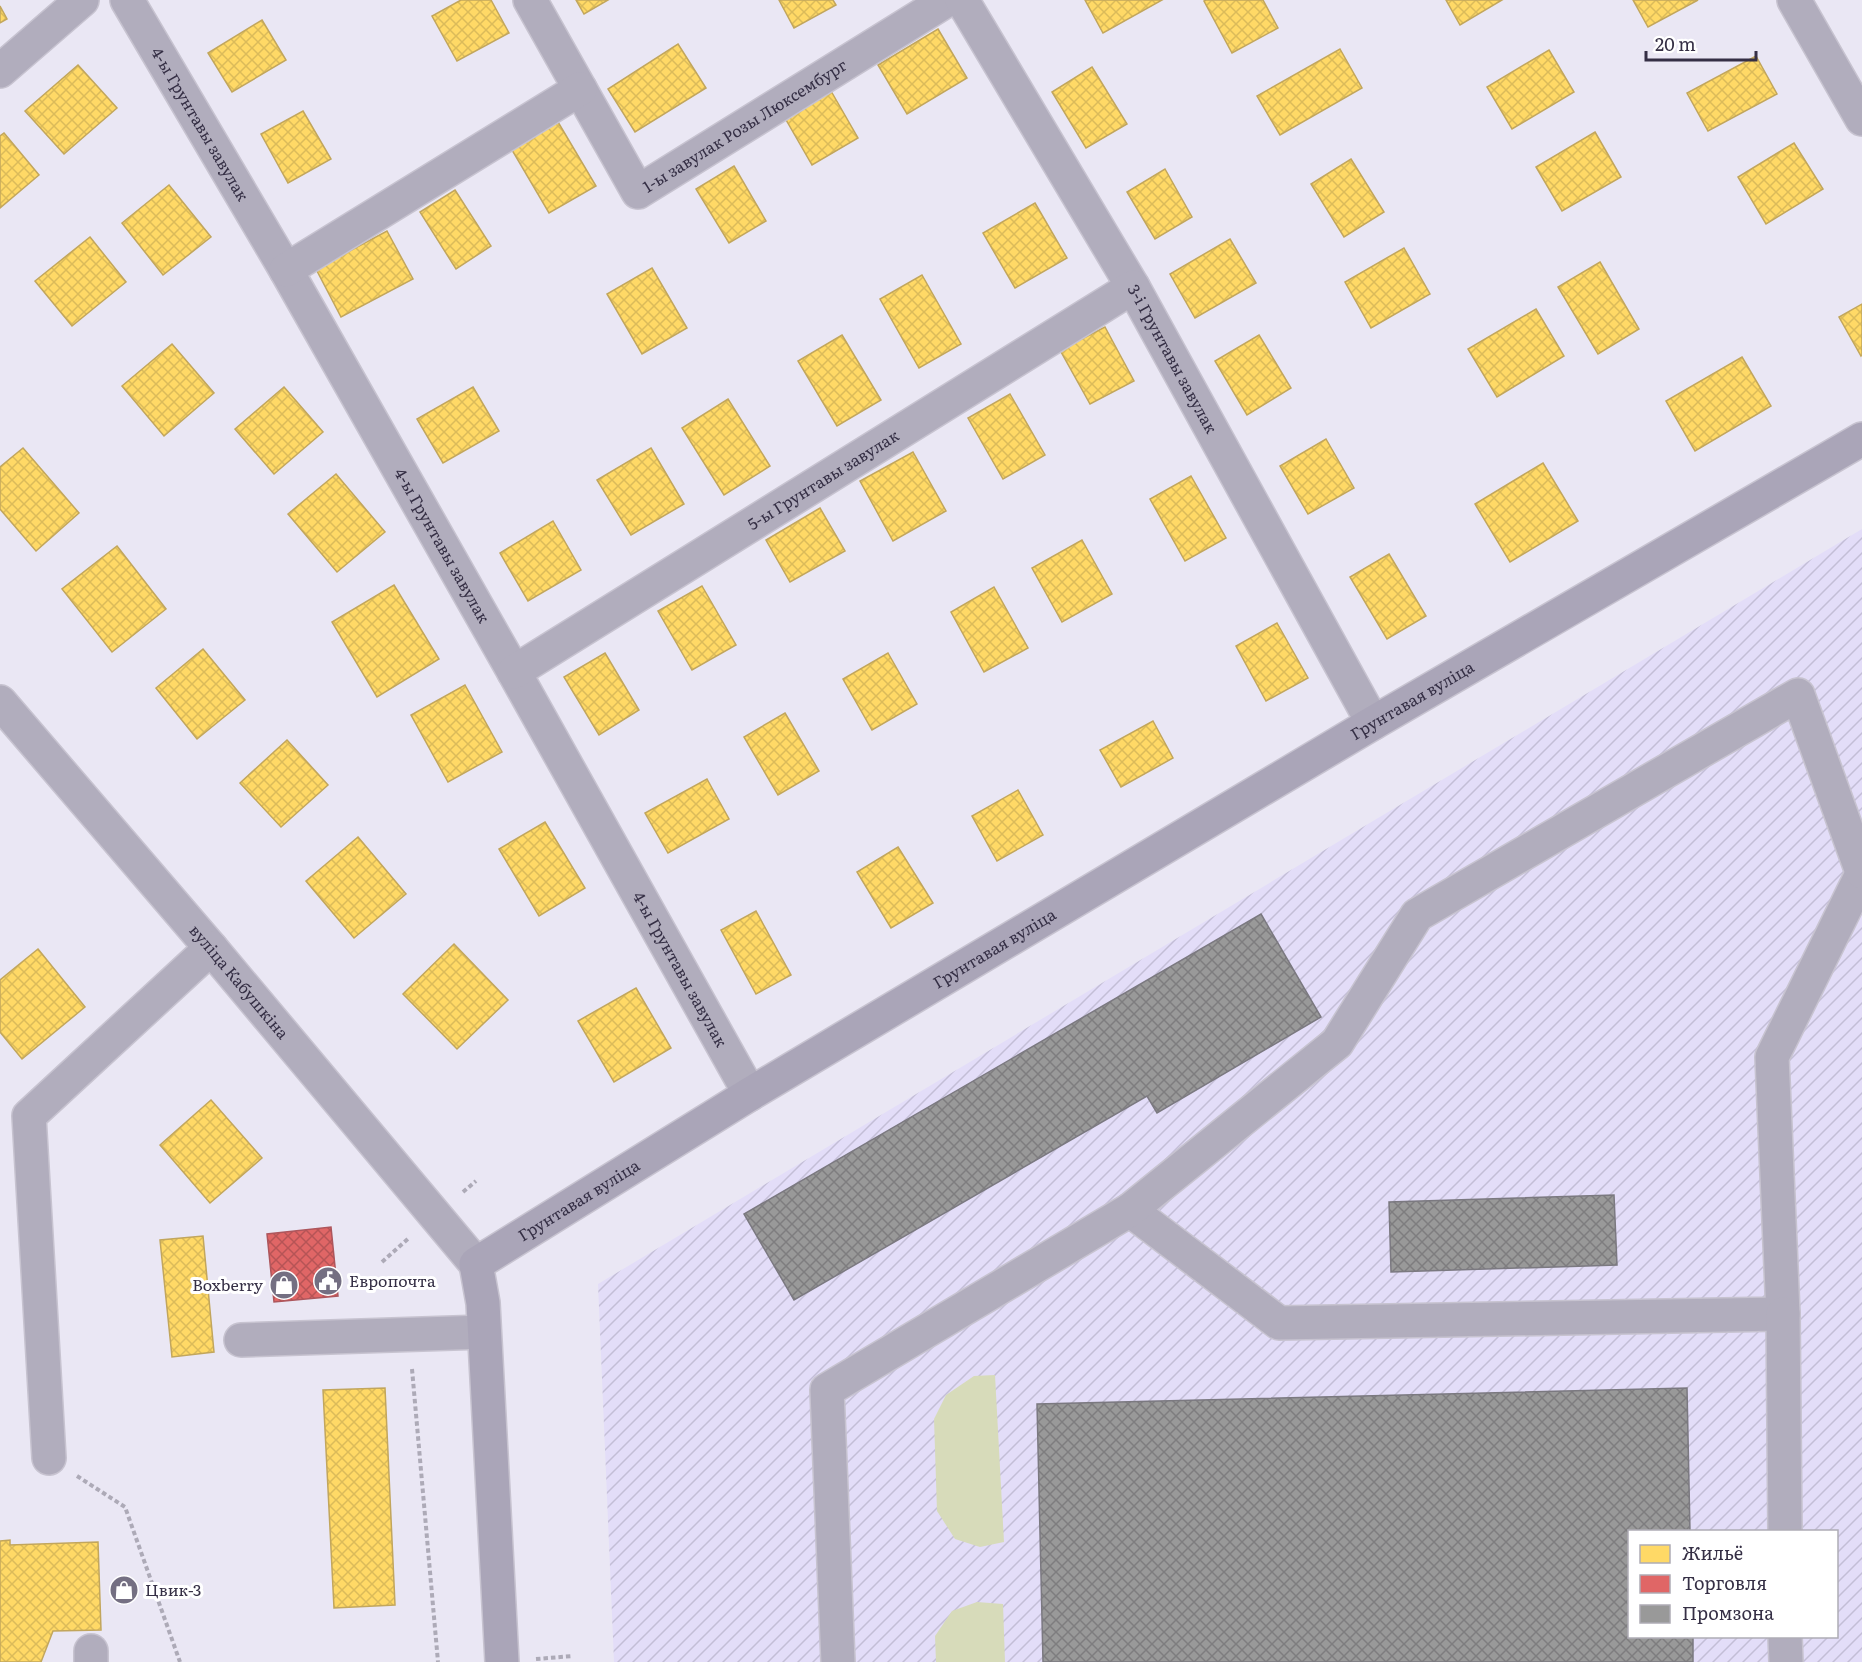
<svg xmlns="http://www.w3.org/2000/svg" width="1862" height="1662" font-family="Literata,serif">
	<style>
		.industrial { fill: url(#industrial-furrows); fill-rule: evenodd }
		.green { fill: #d7dbba }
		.homes { fill: url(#homes-cross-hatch); stroke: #c2a65c; stroke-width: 1.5 }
		.shops { fill: url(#shops-cross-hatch); stroke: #ad565c; stroke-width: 1.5 }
		.industry { fill: url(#industry-cross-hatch); stroke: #7b7980; stroke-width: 1.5 }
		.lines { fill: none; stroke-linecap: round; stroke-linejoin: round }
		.minor-casing { stroke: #c7c3d0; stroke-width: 36 }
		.major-casing { stroke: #c7c3d0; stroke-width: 36 }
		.path { stroke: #adaab7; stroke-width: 4; stroke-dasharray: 4.5 3; stroke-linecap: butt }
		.minor { stroke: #b1adbd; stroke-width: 33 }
		.major { stroke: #aaa5b8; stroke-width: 33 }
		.labels { text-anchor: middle; stroke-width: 6; stroke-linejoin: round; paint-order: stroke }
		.street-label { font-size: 16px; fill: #352f45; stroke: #fff }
		.poi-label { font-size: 16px; fill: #352f45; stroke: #fff; text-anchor: start }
	</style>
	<defs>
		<pattern id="industrial-furrows" width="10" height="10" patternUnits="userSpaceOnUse" patternTransform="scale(1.5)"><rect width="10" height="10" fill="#e3ddf8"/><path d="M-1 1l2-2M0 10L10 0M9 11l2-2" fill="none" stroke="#c3bed6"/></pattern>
		<pattern id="homes-cross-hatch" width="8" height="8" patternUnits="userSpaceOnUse" patternTransform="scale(1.5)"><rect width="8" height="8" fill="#ffd966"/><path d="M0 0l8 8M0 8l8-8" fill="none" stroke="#dbbb5a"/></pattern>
		<pattern id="shops-cross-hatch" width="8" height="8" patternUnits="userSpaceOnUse" patternTransform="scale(1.5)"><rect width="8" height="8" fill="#e06666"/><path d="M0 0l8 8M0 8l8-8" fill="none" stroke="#b65456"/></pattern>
		<pattern id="industry-cross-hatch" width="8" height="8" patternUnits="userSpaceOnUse" patternTransform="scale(1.5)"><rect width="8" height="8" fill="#999"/><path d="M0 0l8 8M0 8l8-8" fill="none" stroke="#7e7d7f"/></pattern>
	</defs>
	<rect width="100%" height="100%" fill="#eae7f4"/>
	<path class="industrial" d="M1862,529V1662H614L598,1284ZM1630,1532H1836V1636H1630Z"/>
	<g class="green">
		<path d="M995,1375L1004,1542L980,1547L955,1539L937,1511L934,1419L946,1395L974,1376Z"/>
		<path d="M977,1602L1003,1604L1005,1662H936L935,1636L952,1611Z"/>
	</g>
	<g class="homes">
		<path d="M461,0H491L509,33L457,61L432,16Z"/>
		<path d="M576,0H608L584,14Z"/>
		<path d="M779,0H833L836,5L794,28Z"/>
		<path d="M1085,0H1162L1103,33Z"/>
		<path d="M1206,0H1263L1278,28L1232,53L1204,1Z"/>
		<path d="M1446,0H1502L1460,25Z"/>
		<path d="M1633,0H1698L1648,27Z"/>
		<path d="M0,6L7,19L0,23Z"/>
		<path d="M262,20L286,60L232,92L208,53Z"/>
		<path d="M938,29L967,78L907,114L878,65Z"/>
		<path d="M678,44L706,88L635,132L608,89Z"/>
		<path d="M1340,49L1362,88L1280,135L1257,96Z"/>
		<path d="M1549,50L1574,92L1512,129L1487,87Z"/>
		<path d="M1756,56L1777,94L1708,131L1687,93Z"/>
		<path d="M78,65L117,108L64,154L25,111Z"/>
		<path d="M1092,67L1127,124L1086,148L1052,92Z"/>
		<path d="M831,91L858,138L812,165L785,118Z"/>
		<path d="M303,111L331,159L288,183L261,134Z"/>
		<path d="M558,122L596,186L549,213L512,150Z"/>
		<path d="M1595,132L1621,177L1562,211L1536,167Z"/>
		<path d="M4,133L39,175L0,208V136Z"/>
		<path d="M1794,143L1823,189L1766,224L1738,177Z"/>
		<path d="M1351,159L1384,212L1344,237L1311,184Z"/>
		<path d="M734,166L766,221L729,243L696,189Z"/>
		<path d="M1165,169L1192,217L1155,239L1127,192Z"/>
		<path d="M169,185L211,237L163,275L122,223Z"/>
		<path d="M455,190L491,246L456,269L420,212Z"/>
		<path d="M1035,203L1067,258L1015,288L983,233Z"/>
		<path d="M387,231L413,279L341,317L316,269Z"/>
		<path d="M90,237L126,282L72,326L35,281Z"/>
		<path d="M1230,239L1256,283L1195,318L1170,274Z"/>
		<path d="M1404,248L1430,294L1371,328L1345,282Z"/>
		<path d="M1600,262L1639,329L1598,354L1558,287Z"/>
		<path d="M652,268L687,328L642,354L607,294Z"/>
		<path d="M922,275L961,344L919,368L880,299Z"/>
		<path d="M1862,304V355L1861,356L1839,317Z"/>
		<path d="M1536,309L1564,356L1497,397L1468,349Z"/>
		<path d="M1105,327L1134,381L1090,404L1060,350Z"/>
		<path d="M842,335L881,400L837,426L798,361Z"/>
		<path d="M1259,335L1291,388L1247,415L1215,361Z"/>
		<path d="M172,344L214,393L164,436L122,386Z"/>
		<path d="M1742,357L1771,406L1695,451L1666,401Z"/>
		<path d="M284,387L323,432L274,474L235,429Z"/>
		<path d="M473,387L499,431L443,463L417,419Z"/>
		<path d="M1010,394L1045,455L1003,479L968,418Z"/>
		<path d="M728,399L770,466L724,495L682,428Z"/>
		<path d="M1326,439L1354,488L1308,514L1280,466Z"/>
		<path d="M23,448L79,513L36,551L0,509V467Z"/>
		<path d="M651,448L684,504L631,535L597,480Z"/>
		<path d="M913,452L946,511L893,541L860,481Z"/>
		<path d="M1543,463L1578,521L1510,562L1475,504Z"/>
		<path d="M336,474L385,532L337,572L288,514Z"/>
		<path d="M1191,476L1226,538L1185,561L1150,499Z"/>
		<path d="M820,508L845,551L790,582L766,540Z"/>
		<path d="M553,521L581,570L528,601L500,553Z"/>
		<path d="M1082,540L1112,594L1062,622L1032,568Z"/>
		<path d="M117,546L166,609L112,652L62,589Z"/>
		<path d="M1389,554L1426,616L1387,639L1350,577Z"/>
		<path d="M394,585L439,659L377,697L332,622Z"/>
		<path d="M702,586L736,645L692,670L658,611Z"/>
		<path d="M994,587L1028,648L984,672L951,612Z"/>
		<path d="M1277,623L1308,678L1266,701L1236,646Z"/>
		<path d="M203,649L245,700L197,739L156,688Z"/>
		<path d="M605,653L639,710L599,735L564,677Z"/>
		<path d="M888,653L917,704L872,730L843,679Z"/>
		<path d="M465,685L502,752L448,782L411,715Z"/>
		<path d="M785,713L819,771L778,795L744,737Z"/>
		<path d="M1153,721L1173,758L1121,787L1100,750Z"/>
		<path d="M287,740L328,785L281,827L240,783Z"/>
		<path d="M707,779L729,819L668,853L645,813Z"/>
		<path d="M1018,790L1043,835L997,861L972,816Z"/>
		<path d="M545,822L585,888L539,916L499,849Z"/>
		<path d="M358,837L406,894L354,938L306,881Z"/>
		<path d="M898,847L933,903L891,928L857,872Z"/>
		<path d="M756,911L791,975L756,994L721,930Z"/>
		<path d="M454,944L508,1000L457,1049L403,994Z"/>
		<path d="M38,949L85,1007L22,1059L0,1032V980Z"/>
		<path d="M636,988L671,1048L614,1082L578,1021Z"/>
		<path d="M211,1100L262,1158L210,1203L160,1145Z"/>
		<path d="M203,1236L214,1352L172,1357L160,1240Z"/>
		<path d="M385,1388L395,1605L334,1608L323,1390Z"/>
		<path d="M10,1540V1545L98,1542L101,1630L53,1631L41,1662H0V1541Z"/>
	</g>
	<path class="shops" d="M331,1227L338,1296L274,1302L267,1234Z"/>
	<g class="industry">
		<path d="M1261,914L1321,1017L1157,1113L1147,1096L794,1300L744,1214Z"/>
		<path d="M1614,1195L1617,1265L1391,1272L1389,1202Z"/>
		<path d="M1687,1388L1690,1532H1630V1636H1693V1662H1043L1037,1404Z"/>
	</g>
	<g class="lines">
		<g class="minor-casing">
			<g id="minor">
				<path id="s1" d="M127,0L286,270L514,672L750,1094"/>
				<path id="s2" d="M530,0L638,192L947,0"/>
				<path id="s3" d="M962,0L1133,287L1373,723"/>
				<path d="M1794,0L1862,119"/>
				<path d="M0,71L82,0"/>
				<path d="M286,270L580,89"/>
				<path id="s4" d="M514,672L1133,287"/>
				<path id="s5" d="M0,702L211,948L476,1264"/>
				<path d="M1130,1210L1279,1323L1783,1314L1772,1057L1862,874"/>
				<path d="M1783,1314L1785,1532"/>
				<path d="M241,1340L484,1332"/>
				<path d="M49,1458L29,1116L211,948"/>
				<path d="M1785,1636L1786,1662"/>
				<path d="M91,1651V1662"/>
				<path d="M838,1662L827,1390L1130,1210L1337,1043L1417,915L1798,695L1862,872"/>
			</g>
		</g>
		<g class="major-casing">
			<g id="major">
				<path id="s6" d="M502,1662L483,1303L476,1264L750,1094L1373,723L1862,439"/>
			</g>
		</g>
		<g class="path">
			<path d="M463,1192L476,1181"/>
			<path d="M382,1262L409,1238"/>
			<path d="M412,1369L438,1662"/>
			<path d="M77,1476L125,1507L180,1662"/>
			<path d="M536,1659L573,1656"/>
		</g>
		<use href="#minor" class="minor"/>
		<use href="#major" class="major"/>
	</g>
	<defs>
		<g id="civic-disc" transform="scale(1.5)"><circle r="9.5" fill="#746f82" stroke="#fff"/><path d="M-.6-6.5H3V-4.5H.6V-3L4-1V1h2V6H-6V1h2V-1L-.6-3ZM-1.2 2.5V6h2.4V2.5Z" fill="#fff"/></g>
		<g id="shop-disc" transform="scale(1.5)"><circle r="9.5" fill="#746f82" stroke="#fff"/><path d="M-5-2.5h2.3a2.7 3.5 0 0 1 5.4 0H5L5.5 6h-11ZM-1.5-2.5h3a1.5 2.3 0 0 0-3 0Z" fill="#fff"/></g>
	</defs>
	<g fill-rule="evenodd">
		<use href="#civic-disc" x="328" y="1281"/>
		<use href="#shop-disc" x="284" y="1285"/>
		<use href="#shop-disc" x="124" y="1590"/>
	</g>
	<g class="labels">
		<g class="street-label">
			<text dy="6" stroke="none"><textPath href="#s1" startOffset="144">4-ы Грунтавы завулак</textPath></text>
			<text dy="6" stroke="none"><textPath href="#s2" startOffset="346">1-ы завулак Розы Люксембург</textPath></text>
			<text dy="6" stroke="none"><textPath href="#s3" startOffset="416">3-і Грунтавы завулак</textPath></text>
			<text dy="6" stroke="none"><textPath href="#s4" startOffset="364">5-ы Грунтавы завулак</textPath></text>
			<text dy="6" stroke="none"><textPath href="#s1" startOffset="630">4-ы Грунтавы завулак</textPath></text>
			<text dy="6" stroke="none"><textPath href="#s6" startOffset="1492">Грунтавая вуліца</textPath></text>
			<text dy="6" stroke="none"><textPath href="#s6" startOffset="1006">Грунтавая вуліца</textPath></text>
			<text dy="6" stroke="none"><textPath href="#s1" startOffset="1116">4-ы Грунтавы завулак</textPath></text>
			<text dy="6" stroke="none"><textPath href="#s5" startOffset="368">вуліца Кабушкіна</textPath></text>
			<text dy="6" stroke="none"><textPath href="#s6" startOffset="520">Грунтавая вуліца</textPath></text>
		</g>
		<g class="poi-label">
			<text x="349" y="1287">Европочта</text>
			<text x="263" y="1291" text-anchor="end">Boxberry</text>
			<text x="145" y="1596">Цвик-3</text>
		</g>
	</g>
	<rect x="1628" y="1530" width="210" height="108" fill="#ffffff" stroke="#aeacb5" stroke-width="1.5"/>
	<rect x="1640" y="1545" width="30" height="18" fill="#ffd966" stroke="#aeacb5" stroke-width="1.5"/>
	<text x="1682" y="1560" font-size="18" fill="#352f45">Жильё</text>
	<rect x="1640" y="1575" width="30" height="18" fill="#e06666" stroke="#aeacb5" stroke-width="1.5"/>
	<text x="1682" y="1590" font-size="18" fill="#352f45">Торговля</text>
	<rect x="1640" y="1605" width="30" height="18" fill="#999999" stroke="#aeacb5" stroke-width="1.5"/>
	<text x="1682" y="1620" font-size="18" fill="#352f45">Промзона</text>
	<path d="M1646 51v9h110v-9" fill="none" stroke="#352f45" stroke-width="3"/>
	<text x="1655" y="51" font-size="18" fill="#352f45" stroke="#ffffff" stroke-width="4.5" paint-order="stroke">20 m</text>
</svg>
